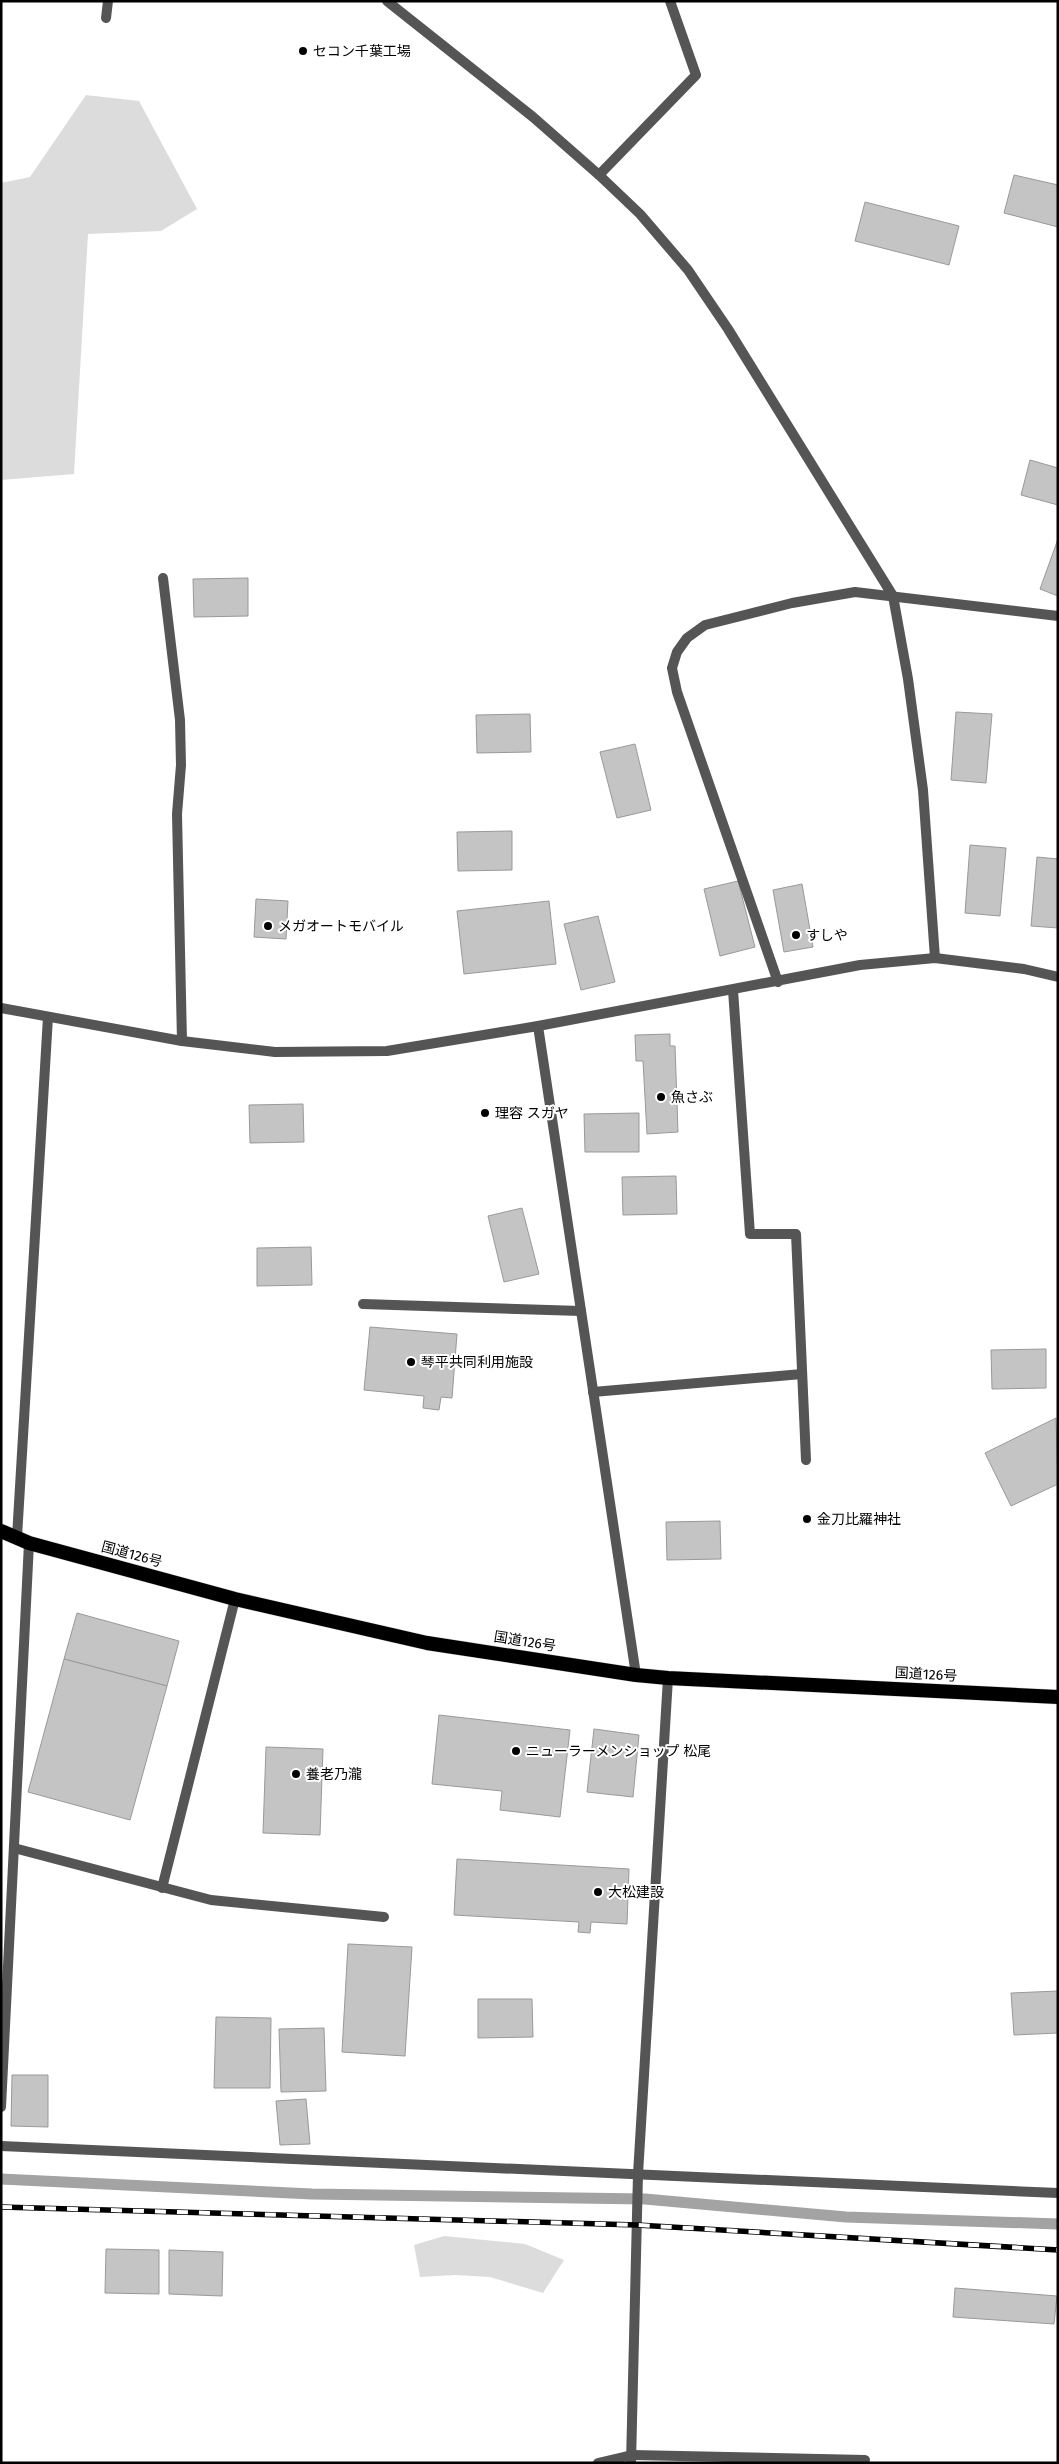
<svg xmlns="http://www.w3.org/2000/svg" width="1059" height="2464" font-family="'Fira Sans','Noto Sans JP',sans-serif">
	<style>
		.green { fill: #dcdcdc }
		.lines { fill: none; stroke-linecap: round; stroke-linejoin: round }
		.stream { stroke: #a3a3a3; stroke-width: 11 }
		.building { fill: #c4c4c4; stroke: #999 }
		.trunk-casing { stroke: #dbdbdb; stroke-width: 15 }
		.service { stroke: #555; stroke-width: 10 }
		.minor { stroke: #555; stroke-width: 10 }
		.trunk { stroke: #000; stroke-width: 14 }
		.rail-casing { stroke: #000; stroke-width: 5.5 }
		.rail { stroke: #fff; stroke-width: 4; stroke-dasharray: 11; stroke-linecap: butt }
		.poi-dot { fill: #000; stroke: #fff; stroke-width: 2 }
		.labels { text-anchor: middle; stroke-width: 4; stroke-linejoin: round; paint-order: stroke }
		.poi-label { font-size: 14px; fill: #000; stroke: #fff; text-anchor: start }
		.street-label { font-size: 14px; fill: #000; stroke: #fff }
	</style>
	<rect width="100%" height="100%" fill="#fff"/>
	<g class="green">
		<path d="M86,95L139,101L197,209L161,231L88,234L74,474L1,480V183L30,177Z"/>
		<path d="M444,2236L525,2244L564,2260L543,2293L490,2277L455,2275L420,2277L414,2245Z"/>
	</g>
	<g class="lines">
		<path class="stream" d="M1,2179L312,2194L645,2199L846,2217L1058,2224"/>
	</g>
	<g class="building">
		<path d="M1014,175L1058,185V227L1004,213Z"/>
		<path d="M865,202L959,226L949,265L855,241Z"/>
		<path d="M1030,460L1058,468V505L1021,495Z"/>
		<path d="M1058,539V596L1040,589Z"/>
		<path d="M248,578V616L194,617L193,579Z"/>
		<path d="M956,712L992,714L986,783L951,780Z"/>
		<path d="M530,714L531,752L477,753L476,715Z"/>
		<path d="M635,744L651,810L617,818L600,752Z"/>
		<path d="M512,831V870L458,871L457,832Z"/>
		<path d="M970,845L1006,848L1000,916L965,913Z"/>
		<path d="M1037,857L1058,859V928L1031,926Z"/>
		<path d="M738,881L755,947L720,956L704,889Z"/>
		<path d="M802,884L813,947L784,952L773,890Z"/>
		<path d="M256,899L288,901L286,939L254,937Z"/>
		<path d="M549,901L556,964L464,974L457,911Z"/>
		<path d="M598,916L615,982L581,990L564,924Z"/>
		<path d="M670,1034V1046H675L678,1132L647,1134L643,1061H636L635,1035Z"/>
		<path d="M303,1104L304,1142L250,1143L249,1105Z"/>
		<path d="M639,1113V1152H585L584,1114Z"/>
		<path d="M676,1176L677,1214L623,1215L622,1177Z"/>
		<path d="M522,1208L539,1274L504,1282L488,1216Z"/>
		<path d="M311,1247L312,1285L257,1286V1248Z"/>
		<path d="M370,1327L457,1334L452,1398L441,1397L439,1410L423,1408L424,1396L364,1390Z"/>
		<path d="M1046,1349V1388L992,1389L991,1350Z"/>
		<path d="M1056,1418L1058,1484L1011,1506L985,1453Z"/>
		<path d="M720,1521L721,1559L667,1560L666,1522Z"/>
		<path d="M77,1613L179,1641L167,1686L64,1659Z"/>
		<path d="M64,1659L167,1686L130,1820L28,1792Z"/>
		<path d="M439,1715L570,1730L560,1817L500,1810L502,1791L432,1784Z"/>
		<path d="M594,1729L639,1735L633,1797L587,1792Z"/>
		<path d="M266,1747L323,1749L320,1835L263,1833Z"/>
		<path d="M457,1859L629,1869L627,1924L591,1922L590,1933L578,1932L579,1922L454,1915Z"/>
		<path d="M348,1944L412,1947L405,2056L342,2052Z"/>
		<path d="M1058,1991V2033L1014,2035L1011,1993Z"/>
		<path d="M478,1999H532L533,2037L478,2038Z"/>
		<path d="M216,2017L271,2018L270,2088H214Z"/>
		<path d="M324,2028L326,2091L281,2092L279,2029Z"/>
		<path d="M12,2075H48V2127L11,2126Z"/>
		<path d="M306,2099L310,2144L280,2145L276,2101Z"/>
		<path d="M106,2249L159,2250V2294L105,2293Z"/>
		<path d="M169,2250L223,2252L222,2296L169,2294Z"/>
		<path d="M955,2288L1057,2296L1054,2324L953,2317Z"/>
	</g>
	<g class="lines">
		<g class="trunk-casing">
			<path id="trunk" d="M1,1531L29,1543L235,1599L427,1643L636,1675L668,1678L1058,1697"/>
		</g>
		<g class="service">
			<path d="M106,18L108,1"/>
			<path d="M163,578L180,720L181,765L177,814L182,1041"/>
			<path d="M733,990L750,1234H796L806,1460"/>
			<path d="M363,1304L581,1311"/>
			<path d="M593,1392L802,1374"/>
			<path d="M14,1848L211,1900L384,1917"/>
			<path d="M162,1888L235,1599"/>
			<path d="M632,2455L865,2460"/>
		</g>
		<g class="minor">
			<path d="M387,1L533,117L599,175L640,214L688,270L728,329L893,596L908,679L923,790L935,958"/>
			<path d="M599,175L696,75L670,1"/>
			<path d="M778,982L677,692L672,668L677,652L687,638L705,625L792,603L855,592L1058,616"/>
			<path d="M1,1008L182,1041L275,1052L387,1051L538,1026L860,965L935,958L1024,969L1058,977"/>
			<path d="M538,1026L636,1675"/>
			<path d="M17,1537L48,1017"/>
			<path d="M1,2107L29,1543"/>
			<path d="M1,2146L1058,2193"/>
			<path d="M598,2463L632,2455"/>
			<path d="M631,2463L638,2174L668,1678"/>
		</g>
		<use href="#trunk" class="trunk"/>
		<g class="rail-casing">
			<path id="rail" d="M1,2207L637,2225L1058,2250"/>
		</g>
		<use href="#rail" class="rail"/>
	</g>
	<g class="poi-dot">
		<circle cx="303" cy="51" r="5"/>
		<circle cx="268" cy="926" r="5"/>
		<circle cx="796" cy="935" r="5"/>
		<circle cx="661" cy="1097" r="5"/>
		<circle cx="485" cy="1113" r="5"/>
		<circle cx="411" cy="1362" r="5"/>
		<circle cx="807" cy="1519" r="5"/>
		<circle cx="516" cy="1751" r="5"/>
		<circle cx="296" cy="1774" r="5"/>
		<circle cx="598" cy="1892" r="5"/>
	</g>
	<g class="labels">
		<g class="poi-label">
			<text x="313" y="56">セコン千葉工場</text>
			<text x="278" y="931">メガオートモバイル</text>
			<text x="806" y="940">すしや</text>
			<text x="671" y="1102">魚さぶ</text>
			<text x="495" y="1118">理容 スガヤ</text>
			<text x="421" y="1367">琴平共同利用施設</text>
			<text x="817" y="1524">金刀比羅神社</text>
			<text x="526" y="1756">ニューラーメンショップ 松尾</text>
			<text x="306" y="1779">養老乃瀧</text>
			<text x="608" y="1897">大松建設</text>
		</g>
		<g class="street-label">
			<text transform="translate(132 1554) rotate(15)" y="5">国道126号</text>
			<text transform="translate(525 1641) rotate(9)" y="5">国道126号</text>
			<text transform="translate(926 1674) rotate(3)" y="5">国道126号</text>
		</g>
	</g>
	<rect width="1059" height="2464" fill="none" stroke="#000000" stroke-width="5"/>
</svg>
